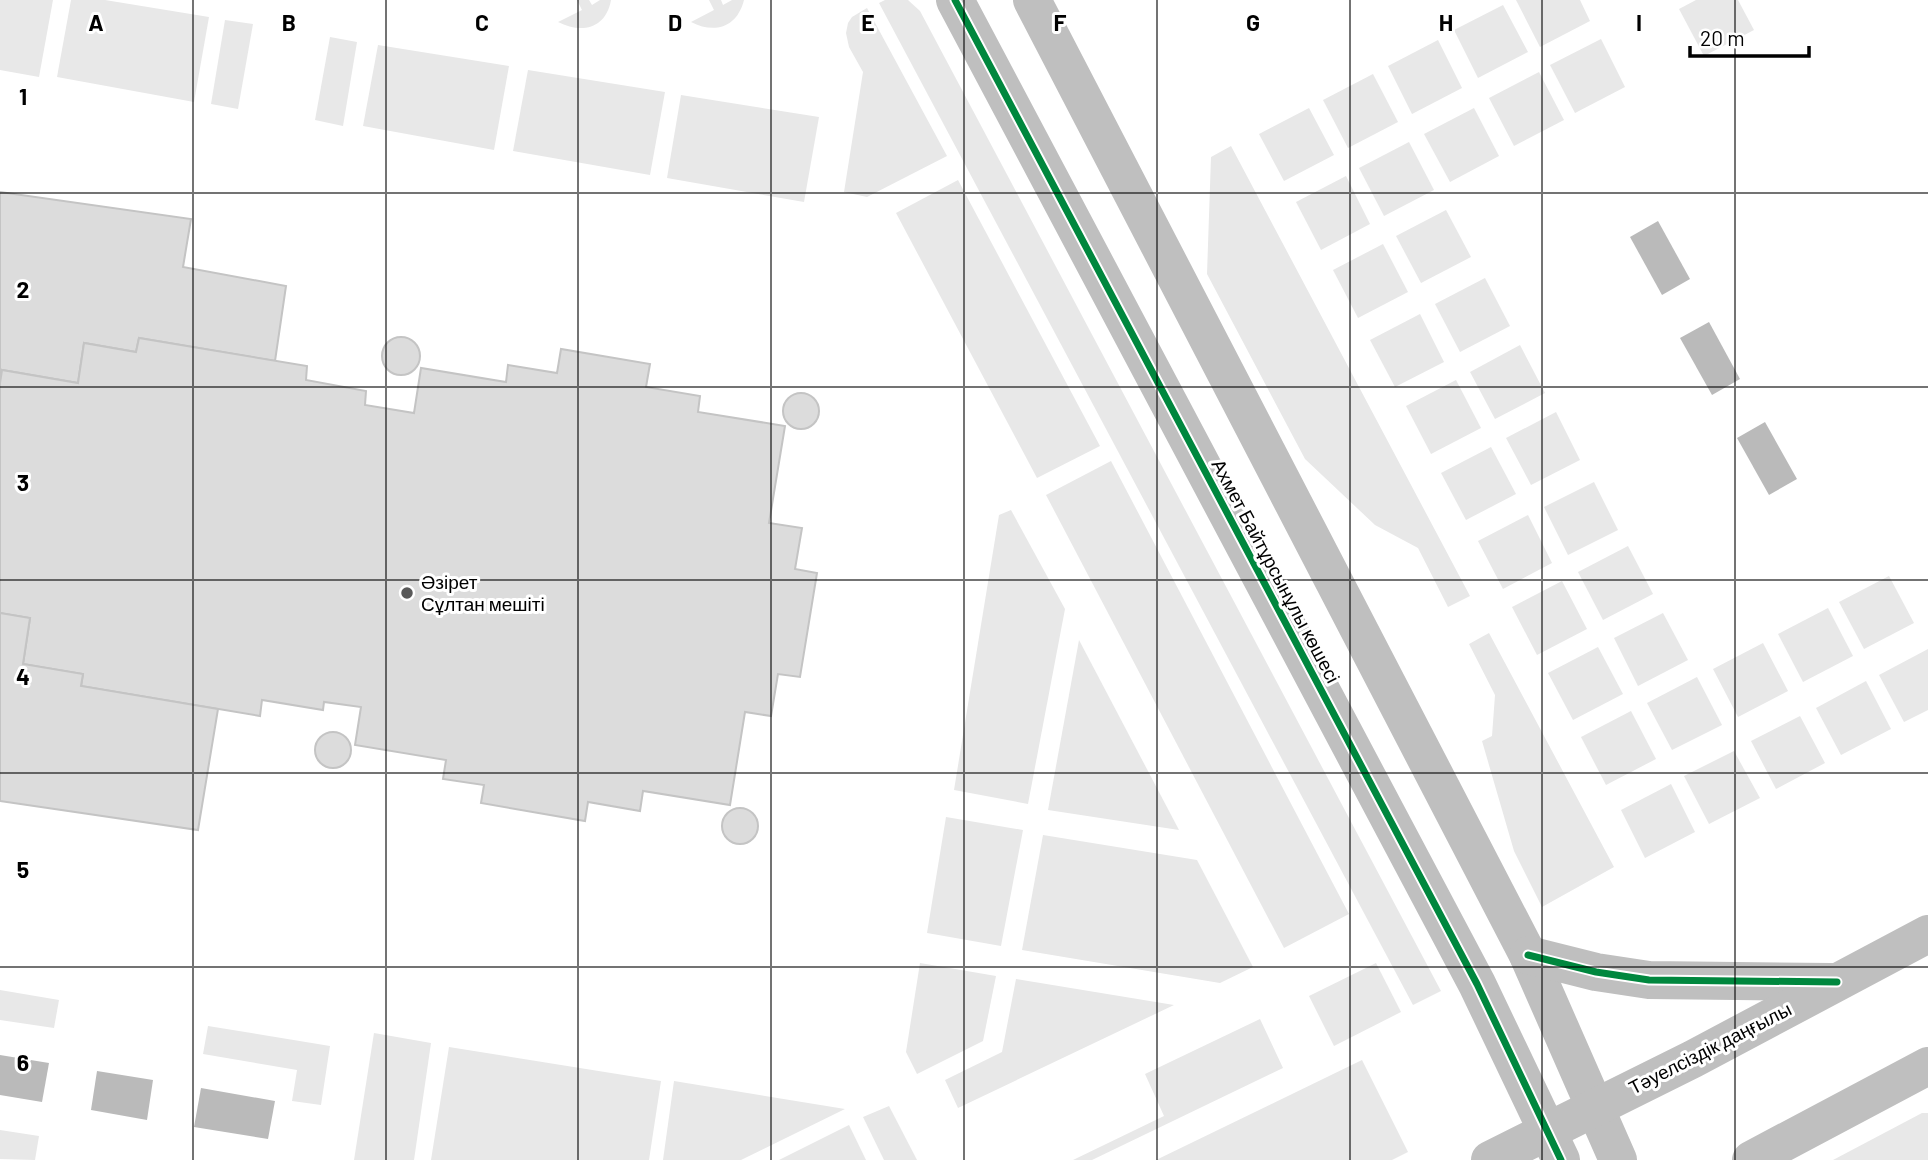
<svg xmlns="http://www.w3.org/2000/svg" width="1928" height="1160" font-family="Barlow,sans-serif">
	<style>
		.green { fill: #e8e8e8 }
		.water { fill: #bababa }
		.building { fill: #dcdcdc; stroke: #c4c4c4; stroke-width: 2 }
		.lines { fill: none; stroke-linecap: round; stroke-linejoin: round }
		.secondary { stroke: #bfbfbf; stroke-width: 38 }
		.cycleway-casing { stroke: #fff; stroke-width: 11 }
		.cycleway { stroke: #00873e; stroke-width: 7 }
		.grid { fill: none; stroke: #000; stroke-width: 2; stroke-opacity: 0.55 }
		.poi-dot { fill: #595959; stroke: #fff; stroke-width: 2.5 }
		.labels { text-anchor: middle; stroke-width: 6; stroke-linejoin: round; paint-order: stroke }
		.street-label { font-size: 19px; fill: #000; stroke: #fff }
		.poi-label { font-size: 19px; fill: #000; stroke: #fff; text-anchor: start }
		.grid-label { font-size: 23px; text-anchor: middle; font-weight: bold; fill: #000; stroke: #fff; stroke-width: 6; stroke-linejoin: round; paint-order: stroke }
	</style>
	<rect width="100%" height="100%" fill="#fff"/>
	<g class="green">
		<path d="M0,0H53L39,77L0,70Z"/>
		<path d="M71,0H105L209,17L194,102L57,77Z"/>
		<path d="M577,0H589L592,5L600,0H611C606,29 581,34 558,22L582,10Z"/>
		<path d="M709,0H721L723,5L732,0H744C737,28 714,34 691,22L714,10Z"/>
		<path d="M885,0H908L920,11L1441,991L1413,1005L879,3Z"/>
		<path d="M1516,0H1580L1590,21L1540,47Z"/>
		<path d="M1696,0H1738L1754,30L1704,56L1679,9Z"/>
		<path d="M1503,5L1528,52L1478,78L1454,30Z"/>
		<path d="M867,8L947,156L867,197L844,192L863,72L849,47L846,33L848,23L852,17Z"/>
		<path d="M225,20L253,24L238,109L211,104Z"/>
		<path d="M330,37L357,42L343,126L315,120Z"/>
		<path d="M1601,39L1625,87L1575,113L1550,65Z"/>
		<path d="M1438,40L1462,88L1412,114L1388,66Z"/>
		<path d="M378,45L509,66L494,150L363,126Z"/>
		<path d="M528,70L665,92L650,175L513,151Z"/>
		<path d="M1539,72L1564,120L1514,146L1489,98Z"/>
		<path d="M1373,74L1398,122L1348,148L1323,100Z"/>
		<path d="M681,95L819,117L804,202L667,178Z"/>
		<path d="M1309,108L1334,155L1284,181L1259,134Z"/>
		<path d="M1474,108L1499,156L1450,182L1424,134Z"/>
		<path d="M1409,142L1434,190L1384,216L1359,168Z"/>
		<path d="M1231,146L1470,596L1448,607L1418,548L1375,525L1305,459L1207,274L1211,157Z"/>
		<path d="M1346,176L1370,224L1321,250L1296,202Z"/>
		<path d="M958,180L1100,446L1037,478L896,213Z"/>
		<path d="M1446,210L1471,257L1421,283L1396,236Z"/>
		<path d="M1383,244L1408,292L1358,318L1333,270Z"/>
		<path d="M1485,278L1510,326L1460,352L1435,304Z"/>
		<path d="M1420,314L1444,362L1395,387L1370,340Z"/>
		<path d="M1520,345L1545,393L1495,419L1470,372Z"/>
		<path d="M1456,380L1481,428L1431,454L1406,406Z"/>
		<path d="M1556,412L1580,460L1531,485L1506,438Z"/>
		<path d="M1491,447L1516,494L1466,520L1441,473Z"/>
		<path d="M1111,461L1349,914L1284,948L1046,495Z"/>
		<path d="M1594,482L1618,530L1568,555L1544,507Z"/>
		<path d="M1011,510L1065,609L1028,804L954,790L999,515Z"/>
		<path d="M1528,515L1552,563L1503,589L1478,541Z"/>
		<path d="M1628,546L1653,594L1603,620L1578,572Z"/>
		<path d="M1889,576L1914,623L1864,649L1839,602Z"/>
		<path d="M1562,581L1587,629L1537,655L1512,607Z"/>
		<path d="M1828,608L1853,656L1803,682L1778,634Z"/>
		<path d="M1663,613L1688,660L1638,686L1614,638Z"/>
		<path d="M1489,633L1614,867L1542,907L1514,851L1482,741L1492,736L1495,695L1469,644Z"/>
		<path d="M1079,640L1179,830L1048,810Z"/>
		<path d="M1763,643L1788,691L1738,717L1713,669Z"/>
		<path d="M1598,647L1623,694L1573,720L1548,673Z"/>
		<path d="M1928,649V710L1904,722L1879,675Z"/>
		<path d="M1697,677L1722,725L1672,750L1647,703Z"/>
		<path d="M1866,681L1891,729L1841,755L1816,708Z"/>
		<path d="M1631,711L1656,759L1606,785L1581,737Z"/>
		<path d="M1800,716L1825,763L1776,789L1751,741Z"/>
		<path d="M1734,751L1760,798L1709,824L1684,776Z"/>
		<path d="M1671,784L1695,832L1645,858L1621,810Z"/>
		<path d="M946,817L1023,830L1001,946L927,933Z"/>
		<path d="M1043,835L1197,860L1253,967L1220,983L1022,950Z"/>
		<path d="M920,963L996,976L983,1041L917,1074L906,1052Z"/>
		<path d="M1376,963L1401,1012L1334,1046L1309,996Z"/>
		<path d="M1016,979L1174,1005L958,1108L945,1080L1002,1052Z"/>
		<path d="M0,990L59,1000L54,1028L0,1020Z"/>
		<path d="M1260,1019L1283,1068L1092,1160H1073L1164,1116L1145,1074Z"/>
		<path d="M208,1026L330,1046L321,1105L292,1101L297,1070L203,1054Z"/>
		<path d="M374,1033L431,1043L414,1160H354Z"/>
		<path d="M449,1047L661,1081L649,1160H431Z"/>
		<path d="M1362,1060L1408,1152L1392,1160H1156Z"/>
		<path d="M674,1081L845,1109L741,1160H663Z"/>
		<path d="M889,1106L917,1160H884L863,1117Z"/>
		<path d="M1922,1113H1928V1160H1833Z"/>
		<path d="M849,1125L866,1160H779Z"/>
		<path d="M0,1130L39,1136L35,1160L0,1159Z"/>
	</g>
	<g class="water">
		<path d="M1658,221L1690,279L1662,295L1630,237Z"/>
		<path d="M1709,322L1740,379L1712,395L1680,338Z"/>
		<path d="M1765,422L1797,479L1769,495L1737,438Z"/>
		<path d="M0,1055L49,1063L42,1102L0,1095Z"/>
		<path d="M97,1071L153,1080L147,1120L91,1110Z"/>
		<path d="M201,1088L275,1101L268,1139L194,1127Z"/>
	</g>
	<g class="building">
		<path d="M0,192L191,219L183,267L286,286L275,361L139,338L136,352L84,343L78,383L2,370L0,383Z"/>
		<circle cx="401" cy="356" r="19"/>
		<path d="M139,338L307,366L306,380L366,391L365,405L414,413L421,368L506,382L508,365L557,373L561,349L650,364L646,387L700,396L698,412L785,426L769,523L802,528L795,569L817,573L800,677L778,674L771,716L745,712L730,805L643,791L640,811L588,802L585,821L481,803L484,785L443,779L446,760L355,745L361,707L324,702L323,710L262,700L260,716L81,686L83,674L23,664L30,618L0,613V383L2,370L78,383L84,343L136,352Z"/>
		<circle cx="801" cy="411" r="18"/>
		<path d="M0,613L30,618L23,664L83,674L81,686L218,709L198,830L0,801Z"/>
		<circle cx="333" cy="750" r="18"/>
		<circle cx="740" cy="826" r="18"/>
	</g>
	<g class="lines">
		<g class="secondary">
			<path d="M955,0L1477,984L1561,1160"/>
			<path d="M1032,0L1528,955L1618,1160"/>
			<path d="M1528,955L1596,972L1649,980L1831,982"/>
			<path d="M1490,1160L1693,1059L1928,934"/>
			<path d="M1751,1160L1928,1066"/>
		</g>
		<g class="cycleway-casing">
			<g id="cycleway">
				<path d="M955,0L1477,984L1561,1160"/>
				<path d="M1528,955L1596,972L1649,980L1837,982"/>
			</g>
		</g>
		<use href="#cycleway" class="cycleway"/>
	</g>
	<path class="grid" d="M193,0V1160M386,0V1160M578,0V1160M771,0V1160M964,0V1160M1157,0V1160M1350,0V1160M1542,0V1160M1735,0V1160M0,193H1928M0,387H1928M0,580H1928M0,773H1928M0,967H1928"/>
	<circle class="poi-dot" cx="407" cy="593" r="7"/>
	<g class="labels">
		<g class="street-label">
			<text transform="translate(1276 571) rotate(62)" y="7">Ахмет Байтұрсынұлы көшесі</text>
			<text transform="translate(1710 1048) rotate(-27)" y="7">Тәуелсіздік даңғылы</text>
		</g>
		<g class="poi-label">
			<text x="421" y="589">Әзірет<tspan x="421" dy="22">Сұлтан мешіті</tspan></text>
		</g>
	</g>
	<g class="grid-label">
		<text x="96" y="31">A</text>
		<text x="289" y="31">B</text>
		<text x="482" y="31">C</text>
		<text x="675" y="31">D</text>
		<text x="868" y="31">E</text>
		<text x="1060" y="31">F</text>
		<text x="1253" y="31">G</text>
		<text x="1446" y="31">H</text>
		<text x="1639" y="31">I</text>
		<text x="23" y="105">1</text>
		<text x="23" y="298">2</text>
		<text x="23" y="491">3</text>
		<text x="23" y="685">4</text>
		<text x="23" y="878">5</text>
		<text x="23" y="1071">6</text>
	</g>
	<path d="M1690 46v10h119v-10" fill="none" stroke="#000000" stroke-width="3.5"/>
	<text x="1700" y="46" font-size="21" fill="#000000" stroke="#ffffff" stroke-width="5" paint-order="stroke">20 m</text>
</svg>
